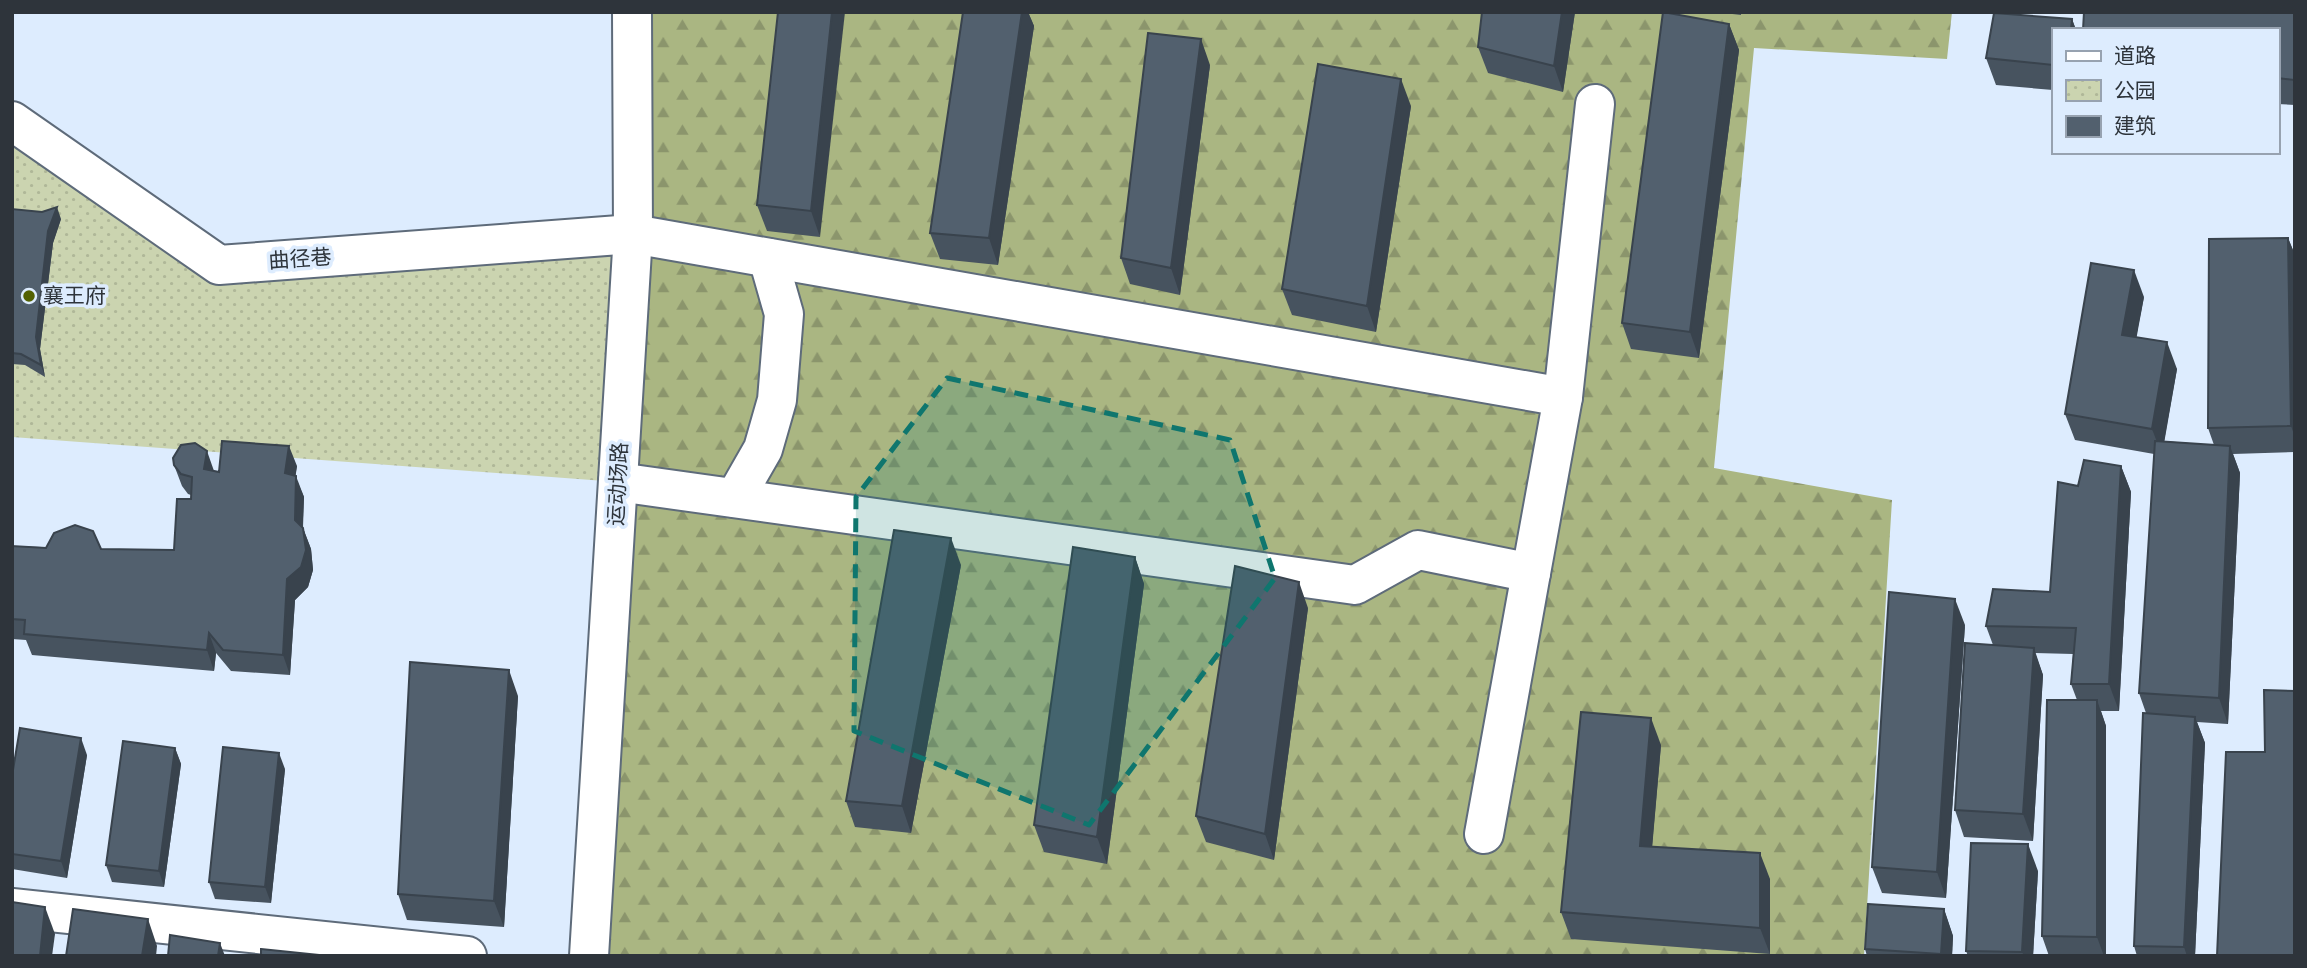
<svg xmlns="http://www.w3.org/2000/svg" width="2307" height="968" font-family="'DM Sans','Noto Sans SC',sans-serif">
	<style>
		.forest { fill: url(#forest-firs) }
		.park { fill: url(#park-dots) }
		.lines { fill: none; stroke-linecap: round; stroke-linejoin: round }
		.minor-casing { stroke: #5e6b7a; stroke-width: 42 }
		.minor { stroke: #fff; stroke-width: 38 }
		.wall { fill: #47535f }
		.shaded-wall { fill: #39434d }
		.building { fill: #52606e; stroke: #39434d; stroke-width: 2 }
		.marked { fill: #0f766e; fill-opacity: 0.2; stroke: #0f766e; stroke-width: 5; stroke-dasharray: 14 9; stroke-linejoin: round }
		.poi-dot { fill: #536102; stroke: #ddecfe; stroke-width: 2.5 }
		.labels { text-anchor: middle; stroke-width: 7; stroke-linejoin: round; paint-order: stroke }
		.street-label { font-size: 21px; fill: #2e343b; stroke: #ddecfe }
		.poi-label { font-size: 21px; fill: #2e343b; stroke: #ddecfe; text-anchor: start }
	</style>
	<defs>
		<pattern id="forest-firs" width="22" height="20" patternUnits="userSpaceOnUse" patternTransform="scale(1.75)"><rect width="22" height="20" fill="#aab682"/><path d="M5 1l3.5 6h-7zM16 11l3.5 6h-7z" fill="#8b956c"/></pattern>
		<pattern id="park-dots" width="8" height="8" patternUnits="userSpaceOnUse" patternTransform="scale(1.75)"><rect width="8" height="8" fill="#cbd4b0"/><path d="M2 2h.1M6 6h.1" fill="none" stroke="#afb798" stroke-width="1.8" stroke-linecap="round"/></pattern>
	</defs>
	<rect width="100%" height="100%" fill="#ddecfe"/>
	<path class="forest" d="M632,12H1952L1947,59L1754,48L1714,468L1892,500L1864,956H589Z"/>
	<path class="park" d="M12,121L219,265L633,234L618,482L12,437Z"/>
	<g class="lines">
		<g class="minor-casing">
			<g id="minor">
				<path d="M12,121L219,265L633,234L1563,397L1531,573L1418,550L1355,585L618,482"/>
				<path d="M1563,397L1595,104"/>
				<path d="M735,498L763,449L777,400L784,314L768,258"/>
				<path d="M1484,834L1531,573"/>
				<path d="M12,908L467,956"/>
				<path d="M589,956L633,234L632,12"/>
			</g>
		</g>
		<use href="#minor" class="minor"/>
	</g>
	<g class="wall">
		<path d="M778,12L820,237L767,231L757,205Z"/>
		<path d="M963,12H1028L1034,26L998,265L940,259L930,233Z"/>
		<path d="M1575,12L1563,92L1488,73L1478,47Z"/>
		<path d="M1715,12H1741V15Z"/>
		<path d="M2295,12V105L2277,104V30Z"/>
		<path d="M2072,19L2076,30H2053V90L1996,85L1986,58Z"/>
		<path d="M1729,24L1739,50L1699,358L1631,349L1622,323Z"/>
		<path d="M1210,65L1180,295L1130,284L1121,258Z"/>
		<path d="M1411,106L1376,332L1292,315L1282,289Z"/>
		<path d="M12,209L61,219L53,243L40,349L45,377L25,365L12,364Z"/>
		<path d="M2288,238L2295,255V452L2233,454L2240,473L2228,724L2197,722L2205,743L2195,956H2137L2134,946L2146,713L2139,693L2154,454L2075,440L2065,414L2144,297L2136,337L2177,369L2164,441L2214,445L2208,428Z"/>
		<path d="M174,465L219,472L297,466L295,476L304,497L303,528L311,549L313,570L308,587L295,600L290,675L231,671L216,653L214,671L32,655L26,640L12,639V546L101,549L174,550L191,499V495L188,494L182,486Z"/>
		<path d="M2121,466L2131,492L2119,711H2101L2106,726V956H2049L2042,936L2077,700L2071,684L2073,654L2035,653L2043,675L2033,841L1964,837L1955,810L1993,645L1986,626L2050,592L2078,486Z"/>
		<path d="M1135,557L1144,584L1107,864L1044,852L1034,825Z"/>
		<path d="M961,565L911,833L855,827L846,801Z"/>
		<path d="M1308,608L1274,860L1206,842L1196,816Z"/>
		<path d="M1965,625L1946,898L1882,893L1872,867Z"/>
		<path d="M518,696L504,927L407,920L398,894Z"/>
		<path d="M1661,745L1652,846L1770,879V954L1571,939L1561,912Z"/>
		<path d="M175,748L181,764L164,887L112,882L106,865Z"/>
		<path d="M87,755L67,878L12,869V776Z"/>
		<path d="M285,769L271,903L215,899L209,882Z"/>
		<path d="M2038,871L2033,956H1968L1966,951Z"/>
		<path d="M1944,909L1953,936L1952,956H1867L1865,949Z"/>
	</g>
	<g class="shaded-wall">
		<path d="M832,12H845L820,237L811,211Z"/>
		<path d="M1022,12H1028L1034,26L998,265L989,238Z"/>
		<path d="M1562,12H1575L1563,92L1554,66Z"/>
		<path d="M2072,19L2076,30H2071Z"/>
		<path d="M1729,24L1739,50L1699,358L1690,332Z"/>
		<path d="M1201,39L1210,65L1180,295L1171,268Z"/>
		<path d="M1401,79L1411,106L1376,332L1367,306Z"/>
		<path d="M57,207L61,219L53,243L40,349L45,377L41,365L36,337L48,231Z"/>
		<path d="M2288,238L2295,255V437L2291,426Z"/>
		<path d="M2134,270L2144,297L2132,362L2122,335Z"/>
		<path d="M2167,342L2177,369L2162,455L2152,429Z"/>
		<path d="M289,446L297,466L293,494L285,473Z"/>
		<path d="M2230,446L2240,473L2228,724L2219,698Z"/>
		<path d="M207,451L214,471L204,469Z"/>
		<path d="M2121,466L2131,492L2119,711L2109,684Z"/>
		<path d="M296,476L304,497L302,540L295,520Z"/>
		<path d="M303,528L311,549L313,570L308,587L295,600L290,675L283,655L287,579Z"/>
		<path d="M951,538L961,565L911,833L902,806Z"/>
		<path d="M1135,557L1144,584L1107,864L1097,837Z"/>
		<path d="M1299,582L1308,608L1274,860L1265,834Z"/>
		<path d="M1955,599L1965,625L1946,898L1937,872Z"/>
		<path d="M209,633L216,653L214,671L207,650Z"/>
		<path d="M2034,648L2043,675L2033,841L2023,814Z"/>
		<path d="M509,670L518,696L504,927L494,901Z"/>
		<path d="M2097,700L2106,726V956H2104L2097,937Z"/>
		<path d="M2195,717L2205,743L2195,956H2187L2184,947Z"/>
		<path d="M1651,718L1661,745L1650,872L1640,846Z"/>
		<path d="M81,738L87,755L67,878L61,861Z"/>
		<path d="M175,748L181,764L164,887L159,871Z"/>
		<path d="M279,753L285,769L271,903L265,887Z"/>
		<path d="M2028,844L2038,871L2033,956H2024L2022,952Z"/>
		<path d="M1760,853L1770,879V954L1760,928Z"/>
		<path d="M45,907L55,934L52,956H40Z"/>
		<path d="M1944,909L1953,936L1952,956H1942L1941,954Z"/>
		<path d="M148,919L157,946L156,956H142Z"/>
		<path d="M220,943L225,956H218Z"/>
	</g>
	<g class="building">
		<path d="M778,12H832L811,211L757,205Z"/>
		<path d="M963,12H1022L989,238L930,233Z"/>
		<path d="M1482,12H1562L1554,66L1478,47Z"/>
		<path d="M1663,12L1729,24L1690,332L1622,323Z"/>
		<path d="M2084,12H2295L2294,80L2277,78V30H2083Z"/>
		<path d="M1994,13L2072,19L2071,30H2053V65L1986,58Z"/>
		<path d="M1148,33L1201,39L1171,268L1121,258Z"/>
		<path d="M1318,64L1401,79L1367,306L1282,289Z"/>
		<path d="M57,207L48,231L36,337L41,365L21,354L12,353V209L42,212Z"/>
		<path d="M2288,238L2291,426L2208,428L2209,239Z"/>
		<path d="M2091,263L2134,270L2122,335L2167,342L2152,429L2065,414Z"/>
		<path d="M222,441L289,446L285,473L296,476L295,520L303,528L306,550L301,567L287,579L283,655L223,650L209,633L207,650L24,634L25,620L12,619V546L46,548L54,533L75,525L93,531L101,549L174,550L177,499H191L192,477L181,474L174,465L173,458L181,445L195,443L207,451L204,469L219,472Z"/>
		<path d="M2155,441L2230,446L2219,698L2139,693Z"/>
		<path d="M2084,460L2121,466L2109,684H2071L2076,628L1986,626L1993,589L2050,592L2058,482L2078,486Z"/>
		<path d="M894,530L951,538L902,806L846,801Z"/>
		<path d="M1073,547L1135,557L1097,837L1034,825Z"/>
		<path d="M1235,566L1299,582L1265,834L1196,816Z"/>
		<path d="M1889,592L1955,599L1937,872L1872,867Z"/>
		<path d="M1965,643L2034,648L2023,814L1955,810Z"/>
		<path d="M410,662L509,670L494,901L398,894Z"/>
		<path d="M2264,690L2295,691V956H2217L2226,752H2265Z"/>
		<path d="M2047,700H2097V937L2042,936Z"/>
		<path d="M1581,712L1651,718L1640,846L1760,853V928L1561,912Z"/>
		<path d="M2143,713L2195,717L2184,947L2134,946Z"/>
		<path d="M20,728L81,738L61,861L12,854V776Z"/>
		<path d="M123,741L175,748L159,871L106,865Z"/>
		<path d="M223,747L279,753L265,887L209,882Z"/>
		<path d="M1971,843L2028,844L2022,952L1966,951Z"/>
		<path d="M12,902L45,907L40,956H12Z"/>
		<path d="M1868,904L1944,909L1941,954L1865,949Z"/>
		<path d="M73,909L148,919L142,956H66Z"/>
		<path d="M170,935L220,943L218,956H168Z"/>
		<path d="M261,949L329,956H261Z"/>
	</g>
	<path class="marked" d="M947,378L1230,440L1275,578L1089,825L854,731L856,497Z"/>
	<circle class="poi-dot" cx="29" cy="296" r="7"/>
	<g class="labels">
		<g class="street-label">
			<text transform="translate(300 259) rotate(-4)" y="7">曲径巷</text>
			<text transform="translate(618 484) rotate(-87)" y="7">运动场路</text>
		</g>
		<g class="poi-label">
			<text x="43" y="303">襄王府</text>
		</g>
	</g>
	<rect width="2307" height="968" fill="none" stroke="#2e343b" stroke-width="28"/>
	<rect x="2052" y="28" width="228" height="126" fill="#ddecfe" stroke="#97a2b0" stroke-width="2"/>
	<rect x="2066" y="51" width="35" height="10" fill="#ffffff" stroke="#97a2b0" stroke-width="2"/>
	<text x="2114" y="63" font-size="21" fill="#2e343b">道路</text>
	<rect x="2066" y="80" width="35" height="21" fill="url(#park-dots)" stroke="#97a2b0" stroke-width="2"/>
	<text x="2114" y="98" font-size="21" fill="#2e343b">公园</text>
	<rect x="2066" y="116" width="35" height="21" fill="#52606e" stroke="#97a2b0" stroke-width="2"/>
	<text x="2114" y="133" font-size="21" fill="#2e343b">建筑</text>
</svg>
